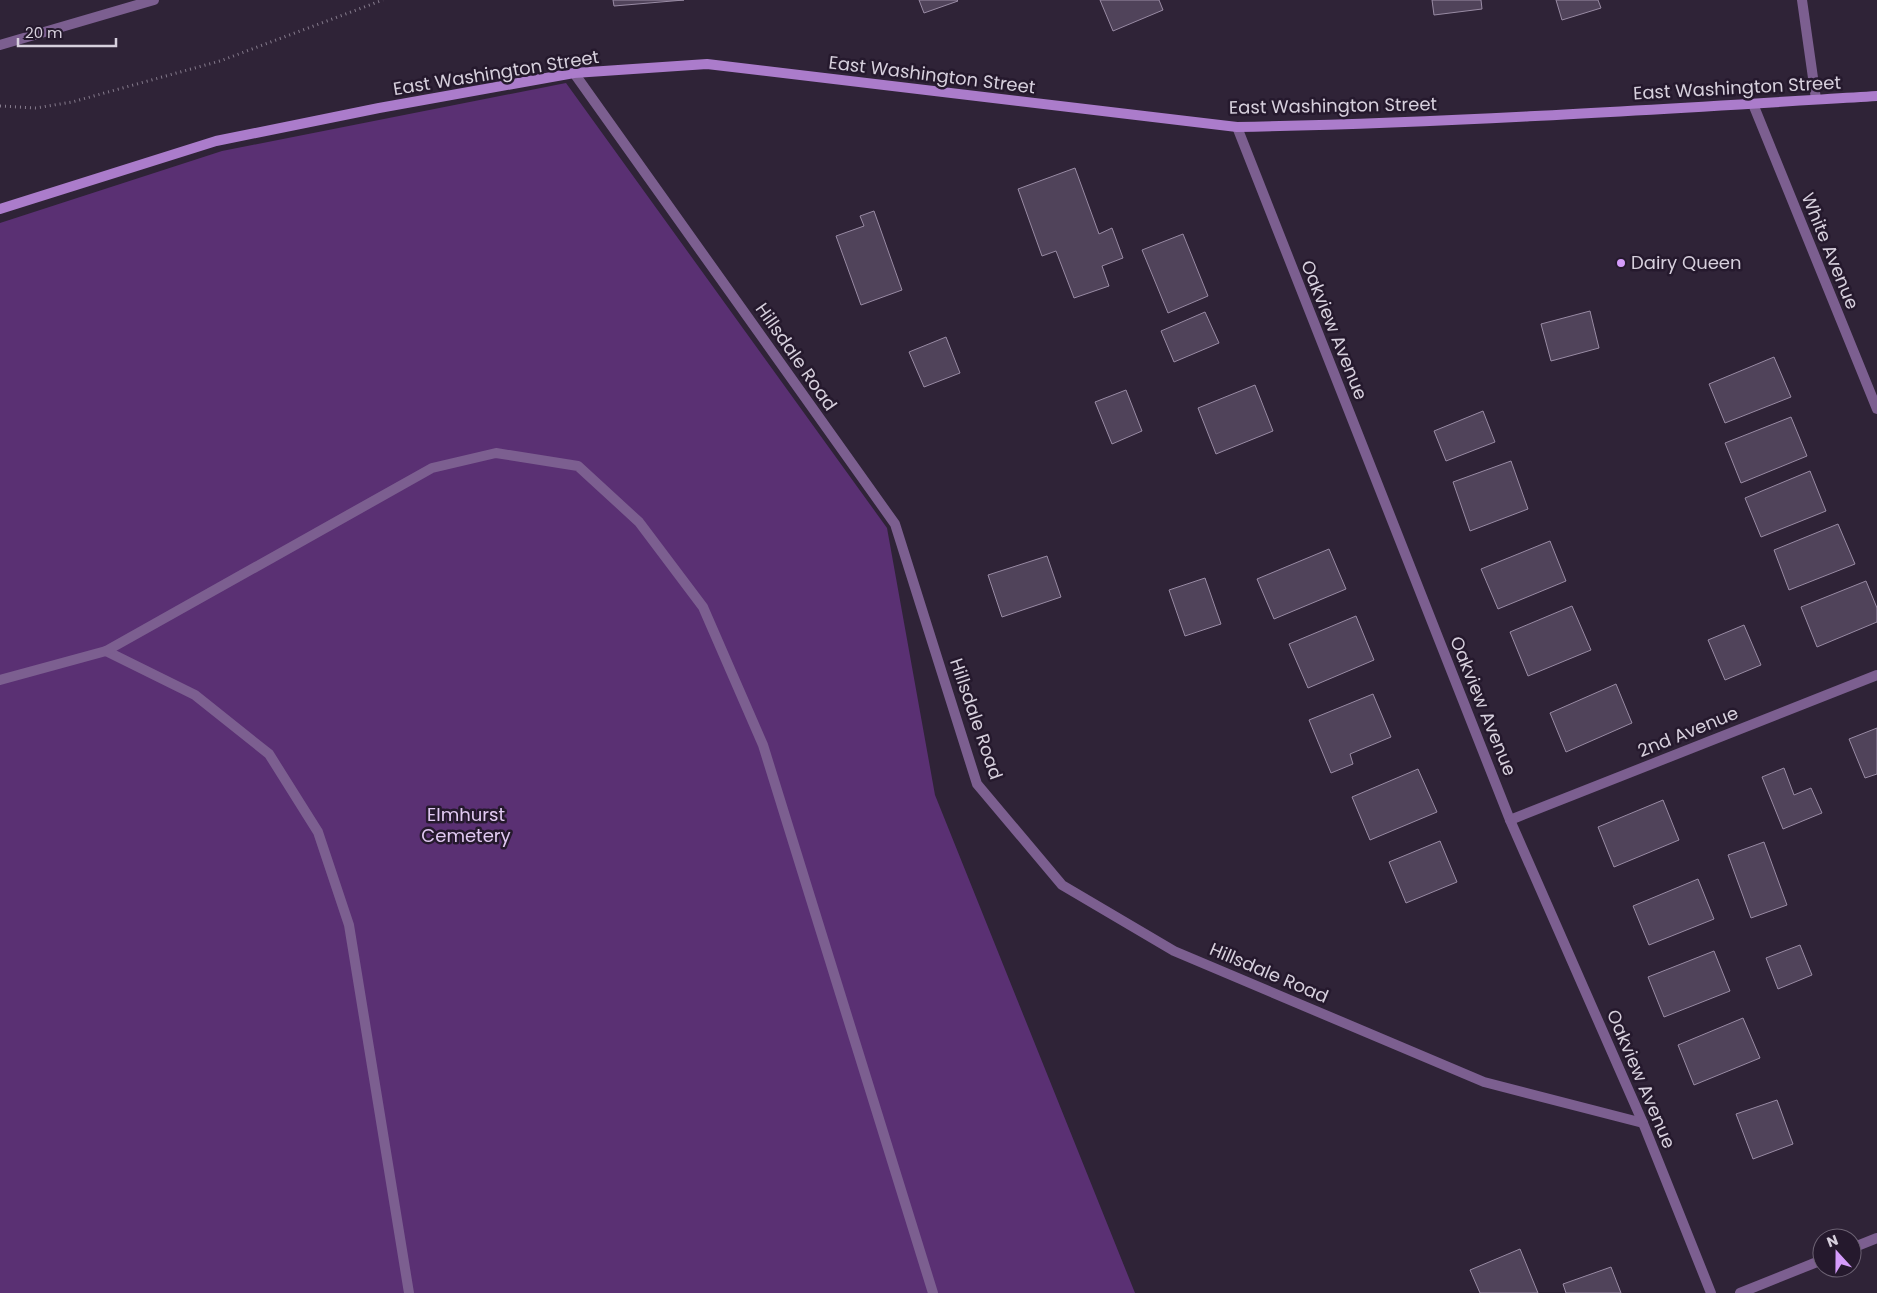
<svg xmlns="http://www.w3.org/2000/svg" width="1877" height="1293" font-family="Poppins,sans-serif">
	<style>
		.green { fill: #5a3073 }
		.building { fill: #50435a; stroke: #998ba4 }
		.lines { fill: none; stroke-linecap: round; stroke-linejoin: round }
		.path { stroke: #857b8c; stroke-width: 3; stroke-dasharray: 1 4; stroke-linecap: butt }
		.lane { stroke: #7c5f90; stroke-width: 10 }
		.street { stroke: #7c5f90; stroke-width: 10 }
		.secondary { stroke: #ab7ccb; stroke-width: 10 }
		.poi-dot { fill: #d59cfb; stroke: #25192d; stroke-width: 2 }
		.labels { text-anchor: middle; stroke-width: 5; stroke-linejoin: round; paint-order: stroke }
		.street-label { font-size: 18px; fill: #d7d0dd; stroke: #25192d }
		.poi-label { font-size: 18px; fill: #d7d0dd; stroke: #25192d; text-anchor: start }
		.park-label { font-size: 18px; fill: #e1c9f2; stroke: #25192d }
	</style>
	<rect width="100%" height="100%" fill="#2f2337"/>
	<path class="green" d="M566,83L887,528L935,795L1135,1293H0V223L222,151Z"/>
	<g class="building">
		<path d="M613,0H684L614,6Z"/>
		<path d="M919,0H957L958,1L924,13Z"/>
		<path d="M1100,0H1159L1163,10L1113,31Z"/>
		<path d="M1432,0H1481L1482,9L1434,15Z"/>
		<path d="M1556,0H1598L1601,8L1562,20Z"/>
		<path d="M1075,168L1099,234L1112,228L1123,258L1102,266L1109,286L1074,298L1056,251L1042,256L1018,189Z"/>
		<path d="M874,211L902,290L861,305L836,236L864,226L860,216Z"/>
		<path d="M1183,234L1208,296L1168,313L1142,250Z"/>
		<path d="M1590,311L1599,348L1551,361L1541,324Z"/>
		<path d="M1205,312L1219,343L1174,362L1161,331Z"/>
		<path d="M946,337L960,373L924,387L909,352Z"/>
		<path d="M1774,357L1791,397L1725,423L1709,384Z"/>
		<path d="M1255,385L1273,431L1216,454L1198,408Z"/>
		<path d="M1126,390L1142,431L1112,444L1095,402Z"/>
		<path d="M1483,411L1495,442L1446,461L1434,431Z"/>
		<path d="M1791,417L1807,456L1741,483L1725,443Z"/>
		<path d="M1511,461L1528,509L1470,531L1453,482Z"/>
		<path d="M1810,471L1826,511L1761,537L1745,498Z"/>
		<path d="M1838,524L1855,564L1789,590L1774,550Z"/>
		<path d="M1550,541L1566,581L1498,609L1481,569Z"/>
		<path d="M1329,549L1346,589L1274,619L1257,579Z"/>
		<path d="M1047,556L1061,597L1002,617L988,575Z"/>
		<path d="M1205,578L1221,624L1185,636L1169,590Z"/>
		<path d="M1866,581L1877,608V622L1817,647L1801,607Z"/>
		<path d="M1572,606L1591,650L1528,676L1510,632Z"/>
		<path d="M1356,616L1374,660L1308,688L1289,644Z"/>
		<path d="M1744,625L1761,665L1725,680L1708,640Z"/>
		<path d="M1616,684L1632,723L1566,752L1550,713Z"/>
		<path d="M1373,694L1391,737L1350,754L1353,764L1331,773L1309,720Z"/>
		<path d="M1877,728V774L1865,778L1849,739Z"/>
		<path d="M1784,768L1794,795L1811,788L1822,813L1783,829L1762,777Z"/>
		<path d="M1418,769L1437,812L1370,840L1352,797Z"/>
		<path d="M1663,800L1679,840L1614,867L1598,827Z"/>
		<path d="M1440,841L1457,882L1406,903L1389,862Z"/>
		<path d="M1764,842L1787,905L1751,918L1728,855Z"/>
		<path d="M1698,879L1714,919L1649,945L1633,906Z"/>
		<path d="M1800,945L1812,975L1778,989L1766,958Z"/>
		<path d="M1714,951L1730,991L1664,1017L1648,977Z"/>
		<path d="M1743,1018L1760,1058L1694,1085L1678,1045Z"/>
		<path d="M1777,1100L1793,1144L1753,1159L1736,1114Z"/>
		<path d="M1520,1249L1538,1293H1480L1470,1270Z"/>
		<path d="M1611,1267L1621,1293H1566L1563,1284Z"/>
	</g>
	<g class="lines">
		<path class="path" d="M0,106L36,108L72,102L220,61L383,0"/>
		<g class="lane">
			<path d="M1802,0L1816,99"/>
			<path d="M0,45L154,0"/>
			<path d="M106,651L195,695L269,754L318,832L349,925L409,1293"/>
			<path d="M0,680L106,651L432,468L496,453L578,466L639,522L703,607L763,745L933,1293"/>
		</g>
		<g class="street">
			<path d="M574,73L895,524L977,784L1062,885L1174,951L1484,1082L1643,1123"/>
			<path d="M1753,104L1877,409"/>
			<path d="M1237,127L1510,820L1643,1123L1711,1293"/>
			<path d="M1510,820L1877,675"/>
			<path d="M1852,1248L1877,1238"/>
			<path d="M1740,1293L1822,1260"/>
		</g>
		<path class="secondary" d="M0,209L216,141L379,108L574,73L707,64L1237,127C1450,123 1664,109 1877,96"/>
	</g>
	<circle class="poi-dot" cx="1621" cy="263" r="5"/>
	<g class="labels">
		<g class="street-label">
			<text transform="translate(496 73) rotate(-9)" y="6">East Washington Street</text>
			<text transform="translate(932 75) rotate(7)" y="6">East Washington Street</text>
			<text transform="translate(1737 88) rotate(-3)" y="6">East Washington Street</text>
			<text transform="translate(1333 106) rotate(-1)" y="6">East Washington Street</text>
			<text transform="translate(1830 251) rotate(68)" y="6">White Avenue</text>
			<text transform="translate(1334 330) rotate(68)" y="6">Oakview Avenue</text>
			<text transform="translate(796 357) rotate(55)" y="6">Hillsdale Road</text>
			<text transform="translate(1483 706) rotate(68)" y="6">Oakview Avenue</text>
			<text transform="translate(976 719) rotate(71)" y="6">Hillsdale Road</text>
			<text transform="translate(1688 732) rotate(-22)" y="6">2nd Avenue</text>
			<text transform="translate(1269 973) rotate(23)" y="6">Hillsdale Road</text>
			<text transform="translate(1641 1079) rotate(67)" y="6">Oakview Avenue</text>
		</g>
		<g class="poi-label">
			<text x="1631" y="269">Dairy Queen</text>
		</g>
		<g class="park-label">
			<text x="466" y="821">Elmhurst<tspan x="466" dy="21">Cemetery</tspan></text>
		</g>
	</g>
	<g transform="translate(1837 1253) rotate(339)"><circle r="24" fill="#25192d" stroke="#6c6273"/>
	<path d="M0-4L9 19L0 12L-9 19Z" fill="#d59cfb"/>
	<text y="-8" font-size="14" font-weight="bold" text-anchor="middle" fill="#d7d0dd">N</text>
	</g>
	<path d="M18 38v8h98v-8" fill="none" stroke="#d7d0dd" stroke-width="2.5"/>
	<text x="25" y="38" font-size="15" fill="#d7d0dd" stroke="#25192d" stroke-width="4" paint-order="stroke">20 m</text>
</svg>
